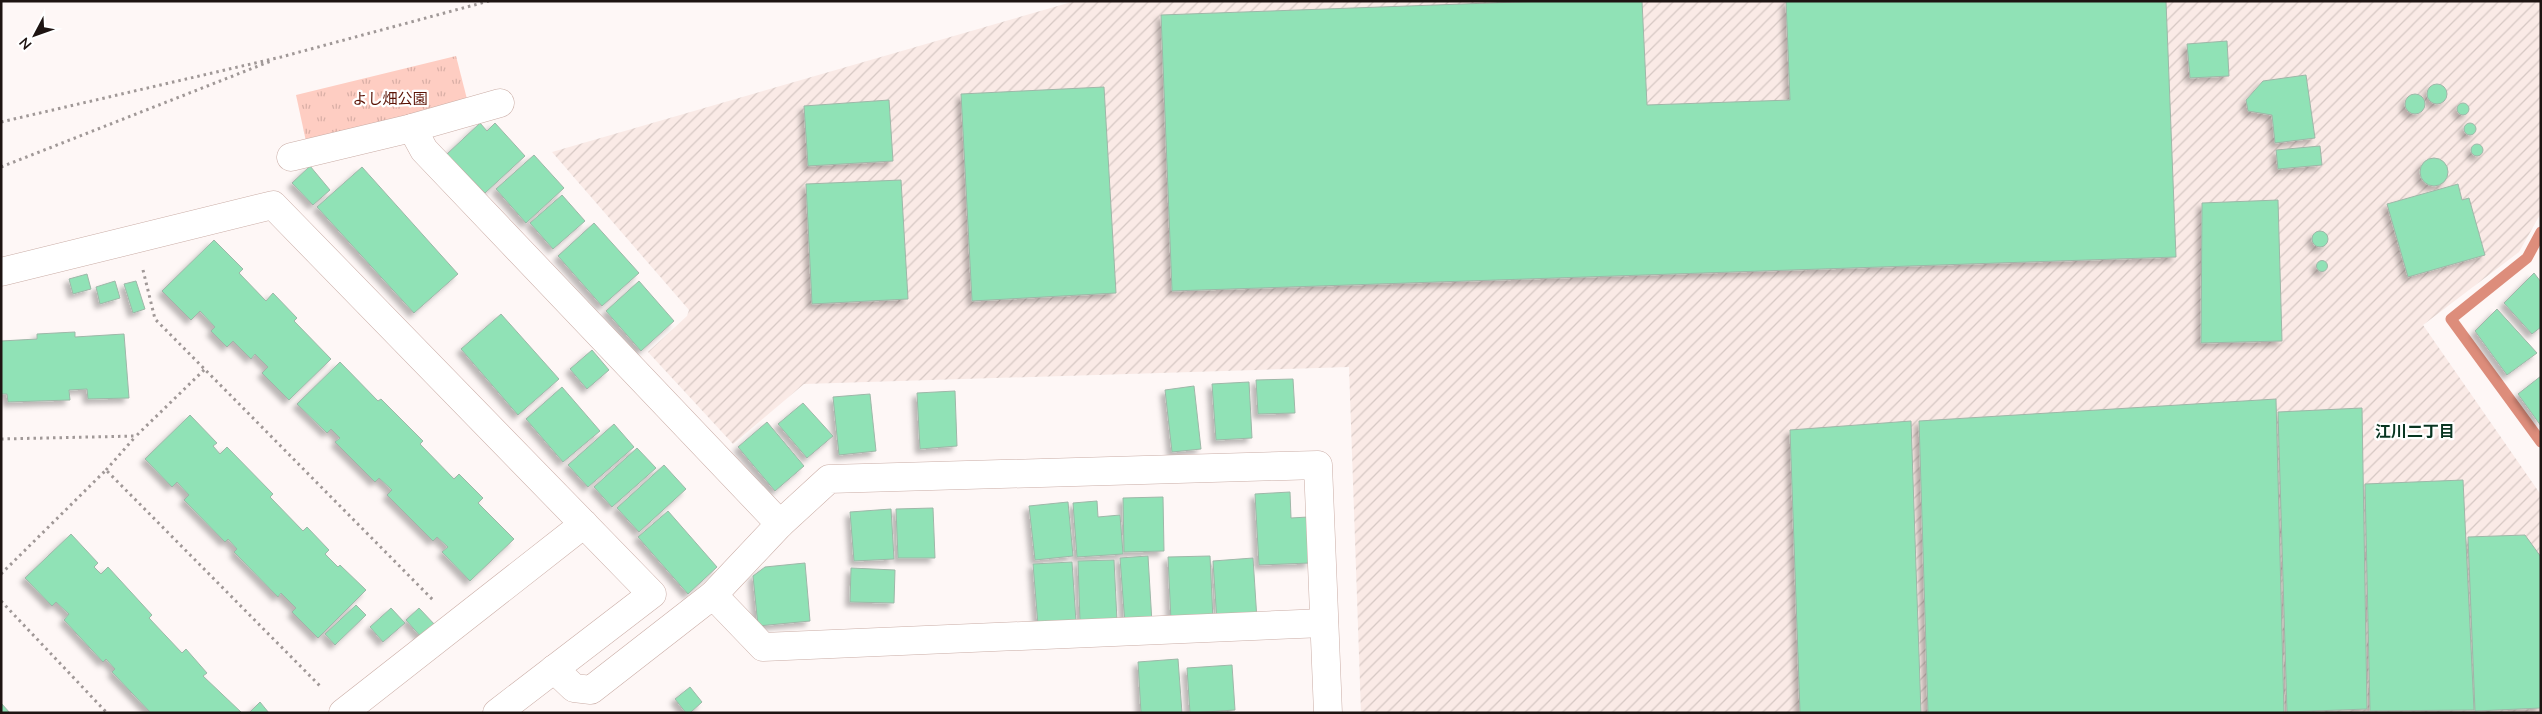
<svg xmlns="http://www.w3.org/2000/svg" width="2542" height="714" font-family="'Nunito Sans','Noto Sans JP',sans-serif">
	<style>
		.industrial { fill: url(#industrial-furrows) }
		.park { fill: url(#park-tufts) }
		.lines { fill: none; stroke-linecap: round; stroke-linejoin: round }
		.stream { stroke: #dd8d7b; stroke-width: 11 }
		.building { fill: #90e2b6; stroke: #9eb7a8; filter: url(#shadow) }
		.minor-casing { stroke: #caada6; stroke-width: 29 }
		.path { stroke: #a09897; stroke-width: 3; stroke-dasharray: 2.5 4; stroke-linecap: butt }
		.minor { stroke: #fff; stroke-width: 28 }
		.labels { text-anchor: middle; stroke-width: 4.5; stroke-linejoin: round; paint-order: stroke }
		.park-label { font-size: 15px; fill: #5b1305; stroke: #fff }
		.neighbourhood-label { font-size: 16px; font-weight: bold; fill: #083521; stroke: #fff }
	</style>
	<defs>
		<pattern id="industrial-furrows" width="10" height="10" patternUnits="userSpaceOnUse" patternTransform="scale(1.25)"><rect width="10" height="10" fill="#faeae6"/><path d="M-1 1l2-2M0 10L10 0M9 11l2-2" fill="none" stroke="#d6c8c4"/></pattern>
		<pattern id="park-tufts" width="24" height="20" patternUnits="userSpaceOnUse" patternTransform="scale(1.25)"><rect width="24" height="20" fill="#fecdc2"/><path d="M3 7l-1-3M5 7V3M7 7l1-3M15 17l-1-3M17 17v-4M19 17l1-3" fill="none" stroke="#d9afa6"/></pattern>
		<filter id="shadow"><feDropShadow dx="-4.5" dy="4.5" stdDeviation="2.5" flood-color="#0004"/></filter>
	</defs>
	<rect width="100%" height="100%" fill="#fef7f6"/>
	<path class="industrial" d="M1075,1H2541V213L2519,252L2423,325L2541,495V713H1361L1349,367L804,384L733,444L648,352L687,316L689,310L552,152Z"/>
	<path class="park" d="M456,56L469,107L307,146L296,95Z"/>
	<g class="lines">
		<path class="stream" d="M2541,232L2527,258L2451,319L2541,442"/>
	</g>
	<g class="building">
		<path d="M1545,1H1642L1647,105L1790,100L1786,1H2166L2176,257L1172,291L1161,15Z"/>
		<path d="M2227,41L2229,76L2190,78L2187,44Z"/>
		<path d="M2306,75L2315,138L2275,143L2272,115L2248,111L2246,100L2263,81Z"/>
		<circle cx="2437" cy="94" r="10"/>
		<path d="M1104,87L1116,293L972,301L961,94Z"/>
		<circle cx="2415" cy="104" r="10"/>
		<path d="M889,100L893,161L808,166L804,106Z"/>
		<circle cx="2463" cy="109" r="6"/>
		<circle cx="2470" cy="129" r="6"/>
		<path d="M480,123L487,131L495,123L525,156L485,193L447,154Z"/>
		<circle cx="2477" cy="150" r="6"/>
		<path d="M2320,146L2322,165L2278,169L2276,150Z"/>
		<path d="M534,155L564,188L526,223L496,189Z"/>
		<circle cx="2434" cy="172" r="14"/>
		<path d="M310,166L330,190L313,205L292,183Z"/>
		<path d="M362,167L458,274L414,313L317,207Z"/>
		<path d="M901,180L908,299L812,304L806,184Z"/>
		<path d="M2458,184L2462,200L2469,198L2485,255L2408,277L2387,204Z"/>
		<path d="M562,195L585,221L553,249L530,223Z"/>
		<path d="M2278,200L2282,341L2201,343L2202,203Z"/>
		<path d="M594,223L639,273L602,306L558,256Z"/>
		<circle cx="2320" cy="239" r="8"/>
		<path d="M214,240L243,269L239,273L266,301L273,293L297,318L294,321L331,359L289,400L262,373L268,367L255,354L251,359L233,341L227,347L211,331L215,327L200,311L191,320L162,291Z"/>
		<circle cx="2322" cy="266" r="5.5"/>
		<path d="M2534,273L2541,282V327L2532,334L2504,303Z"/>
		<path d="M87,274L91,289L73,294L69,279Z"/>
		<path d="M115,281L120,298L100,304L96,287Z"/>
		<path d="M136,281L145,309L133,313L124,284Z"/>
		<path d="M639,281L674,321L641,351L606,311Z"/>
		<path d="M2497,309L2537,353L2507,375L2475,331Z"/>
		<path d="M501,314L559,379L518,415L461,349Z"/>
		<path d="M75,332V337L124,334L129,398L88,399L87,389L69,390L70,400L8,402L7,394H1V341L37,339V334Z"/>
		<path d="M592,350L609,370L587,389L570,369Z"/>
		<path d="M340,362L378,401L381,399L423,441L420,444L454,479L459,474L483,498L478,503L514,539L470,581L442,552L448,547L437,537L433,541L387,495L392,490L379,478L375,482L335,442L340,438L331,429L327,433L297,404Z"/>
		<path d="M2541,376V426L2518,394Z"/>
		<path d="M1293,379L1295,413L1258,414L1256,380Z"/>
		<path d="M1249,382L1252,438L1216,440L1212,384Z"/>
		<path d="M1194,386L1201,449L1172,452L1165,390Z"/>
		<path d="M562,387L600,431L563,462L526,419Z"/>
		<path d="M955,391L957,446L920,449L917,393Z"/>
		<path d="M870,394L876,451L839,455L833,397Z"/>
		<path d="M2276,399L2284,713H1928L1919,421Z"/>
		<path d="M803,403L833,436L807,458L778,424Z"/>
		<path d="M2362,408L2367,709L2287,712L2278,412Z"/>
		<path d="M190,415L217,443L213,446L220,454L227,447L273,494L270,497L303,531L307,527L329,550L325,554L338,567L340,565L366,590L318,638L292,612L296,608L281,593L278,597L234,552L237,549L228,539L225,542L184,500L189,495L177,482L172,487L145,459Z"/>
		<path d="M1911,421L1921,713H1800L1790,430Z"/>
		<path d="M767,422L804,466L775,491L738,447Z"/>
		<path d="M614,424L634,447L588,487L568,465Z"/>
		<path d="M637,448L656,468L612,507L594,487Z"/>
		<path d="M664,465L686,489L639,532L617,508Z"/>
		<path d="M2463,480L2474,710L2370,711L2365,484Z"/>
		<path d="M1290,492L1291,518L1308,517L1310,563L1259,565L1255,494Z"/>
		<path d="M1163,497L1164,551L1124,552L1123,498Z"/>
		<path d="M1097,501L1098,517L1120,515L1123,554L1077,557L1073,503Z"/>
		<path d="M1068,502L1073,556L1035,560L1029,506Z"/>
		<path d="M933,508L935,558H898L896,509Z"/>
		<path d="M891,509L894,559L854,561L850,512Z"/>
		<path d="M668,511L717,567L688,594L638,537Z"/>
		<path d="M71,534L98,563L94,567L101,574L108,567L152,615L149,618L182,653L186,649L207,673L203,676L242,713H151L112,672L115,669L106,659L103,662L64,620L69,614L56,602L52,606L25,578Z"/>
		<path d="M2525,535L2541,557V708L2475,711L2468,537Z"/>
		<path d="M1148,556L1152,623L1125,624L1120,558Z"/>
		<path d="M1210,556L1213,620L1171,621L1168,557Z"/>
		<path d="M1253,558L1257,620L1217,622L1213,561Z"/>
		<path d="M1114,560L1117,621L1080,622L1078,561Z"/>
		<path d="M1072,562L1076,622L1038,625L1033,564Z"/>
		<path d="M805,563L810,621L758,626L753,576L765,567Z"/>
		<path d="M851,568L895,570L894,603L850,602Z"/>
		<path d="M356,605L366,615L335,645L325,634Z"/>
		<path d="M391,608L405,623L383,642L370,627Z"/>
		<path d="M419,608L436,626L422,638L406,620Z"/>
		<path d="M1178,659L1182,713H1141L1138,662Z"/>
		<path d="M1232,665L1235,710L1190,713L1187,668Z"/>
		<path d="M690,687L702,702L690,713H686L675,699Z"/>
		<path d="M260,702L269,713H249Z"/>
		<path d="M1,703L10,713H1Z"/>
	</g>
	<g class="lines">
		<g class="minor-casing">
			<g id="minor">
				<path d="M412,128L424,150L780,524"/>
				<path d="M291,157L412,128L500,103"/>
				<path d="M1,272L273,205L652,594L497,713"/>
				<path d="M713,595L780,524L829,479L1318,465L1328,713"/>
				<path d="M554,669L574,688L591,690L713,595L763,647L1324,623"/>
				<path d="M343,713L584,524"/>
			</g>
		</g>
		<g class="path">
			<path d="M1,122L281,57L489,1"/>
			<path d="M1,167L271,61"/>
			<path d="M143,270L155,319L433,600"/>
			<path d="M1,439L136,436L205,369"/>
			<path d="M106,470L136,436"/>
			<path d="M1,574L106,470L322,688"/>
			<path d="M1,601L107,713"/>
		</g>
		<use href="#minor" class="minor"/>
	</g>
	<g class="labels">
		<g class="park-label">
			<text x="390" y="104">よし畑公園</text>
		</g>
		<g class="neighbourhood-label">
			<text x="2415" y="437">江川二丁目</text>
		</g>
	</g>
	<rect width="2542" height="714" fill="none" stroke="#1e1412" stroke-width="5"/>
	<g transform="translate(35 35) rotate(229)" stroke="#ffffff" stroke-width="4" paint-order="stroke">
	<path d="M0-4L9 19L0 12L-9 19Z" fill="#1e1412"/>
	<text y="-8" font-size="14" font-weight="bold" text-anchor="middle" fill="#1e1412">N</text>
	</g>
</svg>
